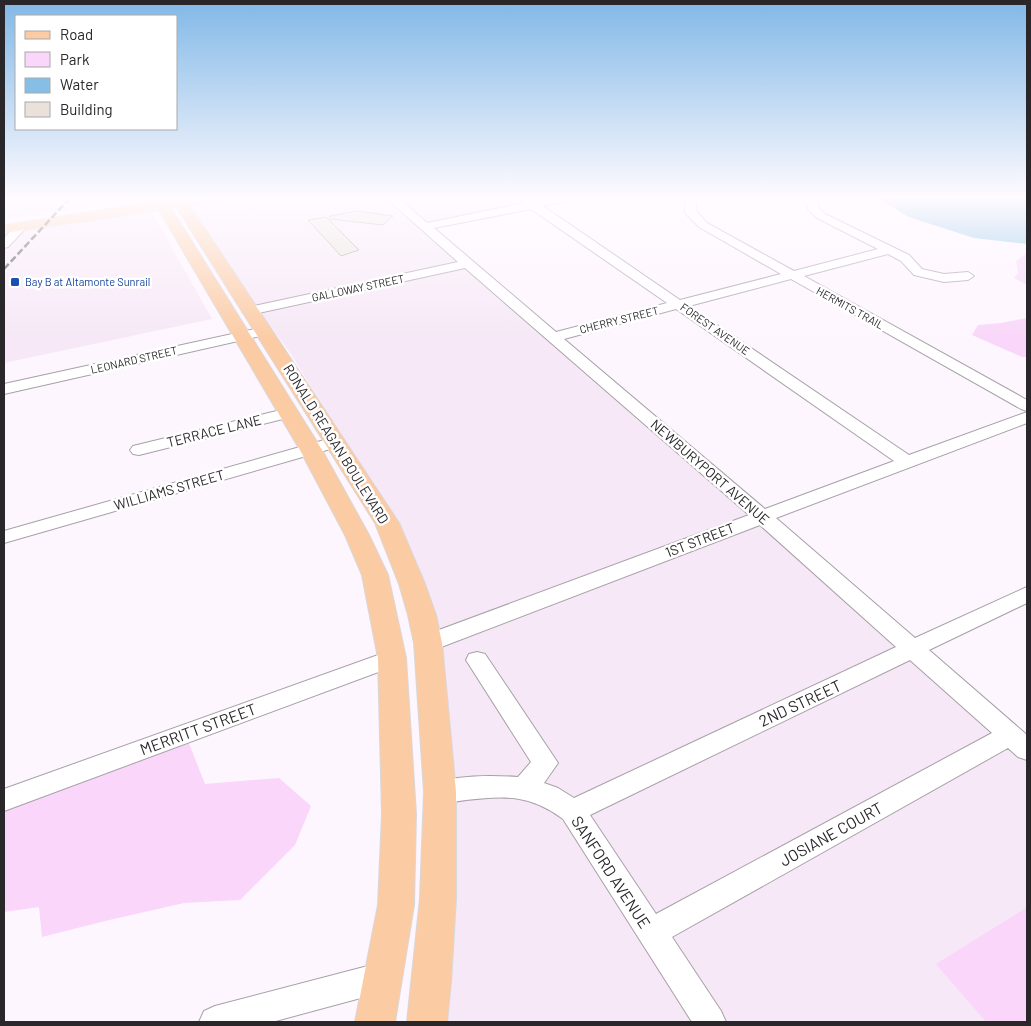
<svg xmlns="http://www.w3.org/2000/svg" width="1031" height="1026" font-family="Barlow,sans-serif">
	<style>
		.built { fill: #f6e8f6 }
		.green { fill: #f9d6fa }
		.water { fill: #86bee6 }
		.building { fill: #eae2da; stroke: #a59d96 }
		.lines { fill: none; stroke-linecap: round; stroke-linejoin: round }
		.minor-casing { stroke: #a7a0a7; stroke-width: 2 }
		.major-casing { stroke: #d9d8d9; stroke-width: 2 }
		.minor { fill: #fff; fill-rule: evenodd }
		.major { fill: #fbcba4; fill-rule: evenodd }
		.rail { stroke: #423e42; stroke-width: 2.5; stroke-dasharray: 7 3; stroke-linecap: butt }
		.transit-dot { fill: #1a4fb4; stroke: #fff; stroke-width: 2 }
		.labels { text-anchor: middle; stroke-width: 5; stroke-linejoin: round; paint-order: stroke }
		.far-transit-label { font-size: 11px; fill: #164399; stroke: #fff; text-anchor: start }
		.far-street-label { font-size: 11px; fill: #2a272a; stroke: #fff }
		.street-label { font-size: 14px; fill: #2a272a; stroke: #fff }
		.near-street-label { font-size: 16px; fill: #2a272a; stroke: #fff }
	</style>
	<rect width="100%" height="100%" fill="#fef6fe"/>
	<g class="built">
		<path d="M4,197H155L4,220Z"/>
		<path d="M221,197H385L460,263L257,307L184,203Z"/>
		<path d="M394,197H518L525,202L424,223Z"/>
		<path d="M150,209L212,319L4,363V248L24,228Z"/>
		<path d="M464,267L751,514L439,632L414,557L390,508L342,438L291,354L260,312Z"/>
		<path d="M761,522L900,647L571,800L541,784L552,760L480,651L466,658L533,762L521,778L456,782L442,645Z"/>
		<path d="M913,659L996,731L653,918L585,816Z"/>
		<path d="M1012,746L1027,759V907L937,964L986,1022H723L667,938Z"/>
		<path d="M483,797L530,799L565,817L697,1022L447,1021L453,937L456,800Z"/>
	</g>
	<g class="green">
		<path d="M1027,253V285L1014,278L1018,273L1016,261Z"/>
		<path d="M1027,318V357H1022L972,335L978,325L1001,323Z"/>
		<path d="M188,741L205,784L279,778L311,806L295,845L240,900L184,903L105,921L42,937L39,907L4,912V808Z"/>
		<path d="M1027,907V1022H986L936,964Z"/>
	</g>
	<path class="water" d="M880,197H1027V244L974,238L909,217L882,201Z"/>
	<g class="building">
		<path d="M357,211L393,216L383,225L330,219V216Z"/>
		<path d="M326,217L359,250L341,256L308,220Z"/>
	</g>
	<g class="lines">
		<g class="minor-casing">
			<g id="minor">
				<path d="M385,197H397L427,223L524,203L517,197H529L535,201L556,197H577L576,199L543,206L680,300L781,274L699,227L685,213V197H695L697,212L707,223L794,271L878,249L817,218L808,209L805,197H815L819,208L825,214L909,255L922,269L944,274L968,272L974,276L968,280L944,282L914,275L901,261L888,254L804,276L1027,400V411L1021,409L791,279L689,306L909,455L1027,412V423L776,518L915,638L1027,587V603L929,650L1027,735V760L1018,757L1008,748L672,937L721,1011L726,1022H692L563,819C529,794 506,796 466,800C453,802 443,804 431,800L427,792L431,784C457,775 491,775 518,777L531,762L466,660L469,654L477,652L485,654L558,763L544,783L558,788L574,798L896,647L760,525L436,649L428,651L420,649L417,643L420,637L749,515L465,268L249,315L244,314L242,311L249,307L458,262ZM531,209L667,303L556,332L434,228ZM676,309L894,461L765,509L564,339ZM910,660L992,733L656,914L590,815Z"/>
				<path d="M22,223L28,226L26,228L8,247L4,248V238L18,224Z"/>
				<path d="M264,327L269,328L271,331L269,334L4,394V384Z"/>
				<path d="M289,408L295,410L297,413L295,416L139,455L133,454L130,450L133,446Z"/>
				<path d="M335,437L341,438L343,442L341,446L4,543V531Z"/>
				<path d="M392,650L400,652L403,658L400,664L4,811V789Z"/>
				<path d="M383,962L394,966L398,977L394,988L383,992L272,1022H199L204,1011L215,1006Z"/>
			</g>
		</g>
		<g class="major-casing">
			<path id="major" d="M160,197L181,199L227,197L220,201L190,206L399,523L425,584L436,615L442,643L456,792V898L451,982L447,1022H407L420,898L424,792L414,643L408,615L399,584L375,523L177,208H171L322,450L369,535L388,575L406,658L416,814L414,905L395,1022H355L378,905L382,814L378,658L362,575L345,535L300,450L159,210L4,233V225L162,201Z"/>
		</g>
		<use href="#minor" class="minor"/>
		<use href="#major" class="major"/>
		<path class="rail" d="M4,269L71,197"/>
	</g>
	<linearGradient id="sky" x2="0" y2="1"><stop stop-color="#81b8e7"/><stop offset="0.58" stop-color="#fffbff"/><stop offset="1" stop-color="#fffbff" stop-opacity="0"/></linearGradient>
	<rect width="1031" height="341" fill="url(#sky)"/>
	<rect class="transit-dot" x="10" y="277" width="10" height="10" rx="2.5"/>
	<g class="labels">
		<g class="far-transit-label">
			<text x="25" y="286">Bay B at Altamonte Sunrail</text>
		</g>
		<g class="far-street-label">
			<text transform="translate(358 288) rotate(-12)" y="4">GALLOWAY STREET</text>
			<text transform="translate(850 308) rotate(29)" y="4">HERMITS TRAIL</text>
			<text transform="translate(619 320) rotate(-14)" y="4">CHERRY STREET</text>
			<text transform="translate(715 329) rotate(35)" y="4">FOREST AVENUE</text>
			<text transform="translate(134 360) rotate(-13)" y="4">LEONARD STREET</text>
		</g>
		<g class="street-label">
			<text transform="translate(214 431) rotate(-14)" y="5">TERRACE LANE</text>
			<text transform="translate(336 444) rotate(58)" y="5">RONALD REAGAN BOULEVARD</text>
			<text transform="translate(710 472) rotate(41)" y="5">NEWBURYPORT AVENUE</text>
			<text transform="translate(169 490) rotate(-16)" y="5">WILLIAMS STREET</text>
			<text transform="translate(700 540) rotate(-21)" y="5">1ST STREET</text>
		</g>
		<g class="near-street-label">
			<text transform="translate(800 703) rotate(-25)" y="6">2ND STREET</text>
			<text transform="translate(198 729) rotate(-20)" y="6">MERRITT STREET</text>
			<text transform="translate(831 834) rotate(-29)" y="6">JOSIANE COURT</text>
			<text transform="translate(611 872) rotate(57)" y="6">SANFORD AVENUE</text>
		</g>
	</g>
	<rect width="1031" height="1026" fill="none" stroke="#2a272a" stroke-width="10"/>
	<rect x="15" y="15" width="162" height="115" fill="#ffffff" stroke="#aaa9aa"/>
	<rect x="25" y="31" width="25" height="8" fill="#fbcba4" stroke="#aaa9aa"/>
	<text x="60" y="40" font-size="15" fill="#2a272a">Road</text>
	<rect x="25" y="52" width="25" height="15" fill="#f9d6fa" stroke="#aaa9aa"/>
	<text x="60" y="65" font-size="15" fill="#2a272a">Park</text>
	<rect x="25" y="78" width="25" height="15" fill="#86bee6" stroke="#aaa9aa"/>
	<text x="60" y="90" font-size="15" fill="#2a272a">Water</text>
	<rect x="25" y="102" width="25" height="15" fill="#eae2da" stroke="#aaa9aa"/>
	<text x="60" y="115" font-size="15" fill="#2a272a">Building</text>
</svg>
